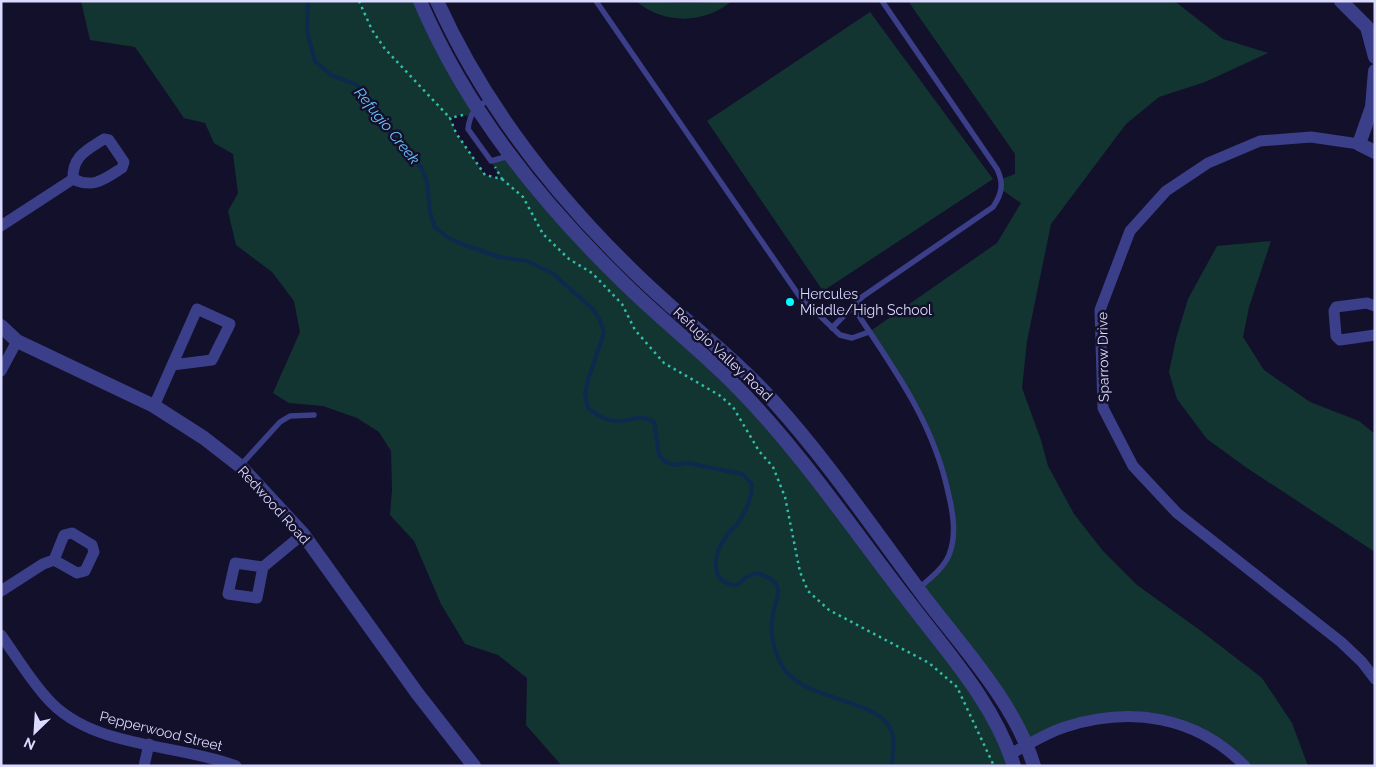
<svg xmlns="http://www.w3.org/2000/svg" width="1376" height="767" font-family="Raleway,sans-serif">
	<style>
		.green { fill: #133531 }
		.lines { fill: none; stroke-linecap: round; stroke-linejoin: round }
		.stream { stroke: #0c2a4e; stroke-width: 4 }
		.path { stroke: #2fbfaa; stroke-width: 2.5; stroke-dasharray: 2.5 4; stroke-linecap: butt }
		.service { stroke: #3b3f8a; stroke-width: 5.5 }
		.minor { stroke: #3b3f8a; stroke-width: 11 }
		.tertiary { stroke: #3b3f8a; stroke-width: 14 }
		.poi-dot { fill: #06fbff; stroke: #13102b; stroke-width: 2 }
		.labels { text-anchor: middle; stroke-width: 5; stroke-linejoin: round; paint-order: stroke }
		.poi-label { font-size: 14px; fill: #dbdaff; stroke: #13102b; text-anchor: start }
		.street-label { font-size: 14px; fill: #dbdaff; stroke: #13102b }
		.water-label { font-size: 15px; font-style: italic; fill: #68c6ff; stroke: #13102b }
	</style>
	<rect width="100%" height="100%" fill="#13102b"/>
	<g class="green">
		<path d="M81,1H420L476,107L470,116L459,115L450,118L456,133L485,175L501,179L491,161L510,156L554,212L737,387L981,696L1014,766H562L526,725L527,678L498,655L465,644L441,604L414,541L390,515L392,490L391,451L379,432L357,418L323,406L289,403L273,393L300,332L294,301L272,272L236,245L228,211L238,193L233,154L214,143L205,123L184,118L135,47L90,40Z"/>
		<path d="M636,1L688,3L732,1C704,24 664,25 636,1Z"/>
		<path d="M908,1H1169L1177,3L1223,39L1268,53L1205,82L1159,97L1126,124L1051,224L1027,341L1022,388L1041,440L1048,466L1074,514L1103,551L1137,585L1201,631L1262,678L1292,723L1308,766H1245L1189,726L1104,717L1028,745L918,589L937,572L953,545L952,509L931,434L869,332L997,243L1021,203L1002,190V179L1015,174V154Z"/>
		<path d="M870,12L993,179L823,291L707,121Z"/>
		<path d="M1271,241L1249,307L1243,337L1264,370L1310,402L1359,421L1375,434V552L1247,468L1207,439L1177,399L1169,372L1176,339L1188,299L1217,246Z"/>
	</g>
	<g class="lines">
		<path class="stream" d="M308,1L307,31L315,61L331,75L357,85L368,98L379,120L421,167L427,182L430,213L435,227L447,237L462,244L499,257L527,261L552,273L593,309L600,320L604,333L588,380L585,394L588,408C597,414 606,422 618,421C633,421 640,413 654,422L659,455L665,462L676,465L688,463L742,474L752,484C752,498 747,508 740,520C736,527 729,531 725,538C713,555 709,584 737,585L746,577L757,573C792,584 773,599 772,622C770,637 777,664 789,675C816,701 882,701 892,732C895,741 892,756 892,766"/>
		<g class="path">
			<path d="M359,1L372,30L385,49L450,118"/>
			<path d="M463,115L450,118L456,133L485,175L502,179L495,167"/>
			<path d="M502,179L523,197L543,234L569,259L592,273L622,304L635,330L664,363L719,395L733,407L759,451L773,467L785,497L800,572L808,591L829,610L929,663L957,687L994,766"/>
		</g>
		<g class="service">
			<path d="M596,1L800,297L840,335L852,338L869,332"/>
			<path d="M490,99C476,107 470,112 468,129L491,161L509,156"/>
			<path d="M853,307C892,366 933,421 948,492C953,512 957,535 949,555C943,569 929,579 918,589"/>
			<path d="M832,328L862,297L993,207C1002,194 1004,183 997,169L882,1"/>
			<path d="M240,466L280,422L290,416L314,415"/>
		</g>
		<g class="minor">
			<path d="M104,139L109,140L124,162L122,168C105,179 93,189 73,179C72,156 87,150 104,139Z"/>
			<path d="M1359,144L1311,137L1260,141L1208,163L1166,191L1130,231L1100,310L1103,408L1133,466L1177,513L1341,642L1362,662L1375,679"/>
			<path d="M1,226L73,179"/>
			<path d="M1375,306L1367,303L1336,307L1334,311L1336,336L1340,340L1375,335"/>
			<path d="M1,371L17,341"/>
			<path d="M154,406L197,309L230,324L212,360L172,365"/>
			<path d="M263,567L257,598L228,594L235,563L263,567L303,534"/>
			<path d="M1,591L43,564L54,560L64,535L72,533L92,545L94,552L85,571L77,573L54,560"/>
			<path d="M1,635C16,656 29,678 46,697C90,749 176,743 236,766"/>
			<path d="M1010,754C1028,745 1046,733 1065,727C1131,706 1196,716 1245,766"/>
			<path d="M144,766L149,744"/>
		</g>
		<g class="tertiary">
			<path d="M420,1C466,109 539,200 622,281C659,318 701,350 737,387C800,451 851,527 906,598C945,650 994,702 1014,766"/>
			<path d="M437,1C483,103 552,192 632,270C678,316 732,355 775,403C830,464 876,533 925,598C963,648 1016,705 1034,766"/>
			<path d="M1341,1L1367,27L1375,57"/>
			<path d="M1375,71L1372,107L1359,144L1375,152"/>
			<path d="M1,326L17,341L154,406L204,438L240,466L303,534L417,693L474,766"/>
		</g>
	</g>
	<circle class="poi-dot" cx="790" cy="302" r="5"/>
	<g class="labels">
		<g class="poi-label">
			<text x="800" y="299">Hercules<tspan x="800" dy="16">Middle/High School</tspan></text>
		</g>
		<g class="street-label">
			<text transform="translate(723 354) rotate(43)" y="5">Refugio Valley Road</text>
			<text transform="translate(1103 357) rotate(-91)" y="5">Sparrow Drive</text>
			<text transform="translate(274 505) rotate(48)" y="5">Redwood Road</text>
			<text transform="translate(161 731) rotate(14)" y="5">Pepperwood Street</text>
		</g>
		<g class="water-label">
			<text transform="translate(387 126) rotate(51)" y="5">Refugio Creek</text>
		</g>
	</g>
	<rect width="1376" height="767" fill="none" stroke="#dbdaff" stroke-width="5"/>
	<g transform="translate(35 732) rotate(205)" stroke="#13102b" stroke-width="4" paint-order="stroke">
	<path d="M0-4L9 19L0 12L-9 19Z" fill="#dbdaff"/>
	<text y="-8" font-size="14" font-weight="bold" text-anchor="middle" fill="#dbdaff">N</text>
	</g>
</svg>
